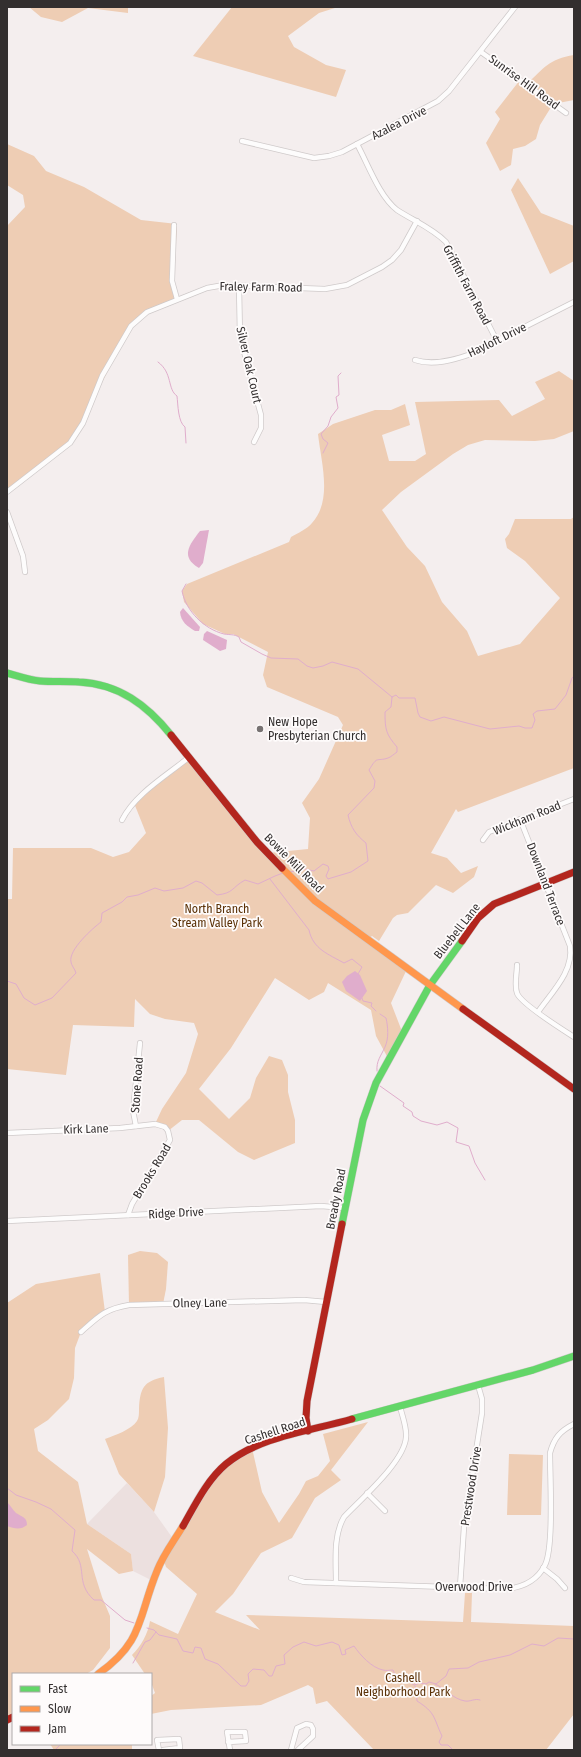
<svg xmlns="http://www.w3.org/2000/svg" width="581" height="1757" font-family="'Fira Sans Condensed',sans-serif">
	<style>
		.built { fill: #ece0df }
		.green { fill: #eecdb4 }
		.water { fill: #e0adcc }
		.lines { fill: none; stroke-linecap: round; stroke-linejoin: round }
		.stream { stroke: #e0adcc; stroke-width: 1 }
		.street-casing { stroke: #cfcaca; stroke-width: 6 }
		.fast-casing { stroke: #cfcaca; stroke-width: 8 }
		.slow-casing { stroke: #cfcaca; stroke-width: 8 }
		.jam-casing { stroke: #cfcaca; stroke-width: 8 }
		.street { stroke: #fdfcfc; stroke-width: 4.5 }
		.fast { stroke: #63d668; stroke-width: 7 }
		.slow { stroke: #ff974d; stroke-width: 7 }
		.jam { stroke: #b3261e; stroke-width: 7 }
		.poi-dot { fill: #777272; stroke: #fefbfb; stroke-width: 1.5 }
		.labels { text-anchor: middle; stroke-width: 3.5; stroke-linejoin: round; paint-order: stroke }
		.street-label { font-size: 12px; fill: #332f2f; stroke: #fefbfb }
		.poi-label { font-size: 12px; fill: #332f2f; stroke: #fefbfb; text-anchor: start }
		.park-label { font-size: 12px; fill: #5a3005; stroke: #fefbfb }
	</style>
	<rect width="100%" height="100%" fill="#f4eeee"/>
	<path class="built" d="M127,1483L154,1512L174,1540L153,1581L133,1571L131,1554L87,1524Z"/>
	<g class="green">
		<path d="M29,7H128V13L88,8L62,22L41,17Z"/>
		<path d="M232,7H338L319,13L288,36L294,47L326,65L346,70L336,97L193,56Z"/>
		<path d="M574,55V100L553,104L540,125L536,139L525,146L513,149L511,165L500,171L486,143L500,119L495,112L520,80L527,84C544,68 549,59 574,55Z"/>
		<path d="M7,144L34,156L46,171L84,187L141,220L177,224L174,280L177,299L147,312L131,326L94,398L83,423L64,449L7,492V226L25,207L23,195L7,185Z"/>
		<path d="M518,178L541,213L574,226V261L550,274L511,190Z"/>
		<path d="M559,371L574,381V431L554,439L535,441L485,440L468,445L453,454L401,492L382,510L407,547L425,566L442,602L467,631L478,656L520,644L560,598L525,561L507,548L505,539L509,534L515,519H571L574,517V768L458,812L456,809L431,853L447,858L461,873L478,866L474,877L453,893L436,885L408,913L397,915L393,918L379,941L372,936L367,940L407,969L391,1003L403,1034L389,1060L376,1036L371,1010L328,983L324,992L309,1000L275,978L231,1048L199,1089L229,1119L250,1098L256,1078L269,1056L282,1060L288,1075V1092L295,1120V1143L254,1160L238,1152L199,1120H182L168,1131L155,1124L162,1109L186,1073L198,1034L194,1023L165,1019L150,1014L135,999L134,1027L73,1025L66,1075L7,1069V899H12L13,848H91L113,857L129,852L146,833L134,803L188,758L268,853L308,849L310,818L302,803L319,779L343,725L338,717L267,687L263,675L268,652L233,634H225L203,624L184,602L182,591L187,584L289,542L291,537C298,533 307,529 312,523C333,500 321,462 318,434L333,424L375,410H391L405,404L410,425L382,435L389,461H415L426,454L415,402L499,400L512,416L545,399L535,382Z"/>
		<path d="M140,1251L157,1253L168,1262L166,1289L163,1304L129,1305L128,1255Z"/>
		<path d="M100,1273L105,1312L81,1332L75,1348L74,1378L69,1399L48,1420L34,1429L38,1451L78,1482L87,1524L131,1554L133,1571L119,1574L87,1549L102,1597L110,1616V1648L93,1670L86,1674H13V1712L7,1717V1303L36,1284Z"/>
		<path d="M164,1377L168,1428L165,1477L154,1512L119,1474L105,1439C115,1435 131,1430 137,1421C139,1418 139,1413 139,1409C140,1389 143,1381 164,1377Z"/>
		<path d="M368,1422L331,1470L341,1480L315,1498L292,1538L261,1553L233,1594L215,1612L260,1630L246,1615L463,1622L465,1593H472L471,1622L574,1626V1714L546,1750H374L327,1701L316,1704L313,1688L308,1685L261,1705L171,1710L151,1714V1696L155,1693L151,1682V1674H145L132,1655C141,1646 148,1634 150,1621L178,1634L197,1594L166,1567L163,1558L220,1471L252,1448L262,1492L279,1523L299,1494L306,1481L318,1476L330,1461L323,1434Z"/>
		<path d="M509,1454L543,1455L541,1515H507Z"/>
		<path d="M50,1744H132V1749L54,1750Z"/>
	</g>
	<g class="water">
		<path d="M209,530L203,563L199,568C180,557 189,545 200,531Z"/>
		<path d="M183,608L200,627L199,631H195C187,626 181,622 180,612Z"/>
		<path d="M207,631L227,640L226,649L220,651L203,640L204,634Z"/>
		<path d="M355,971L360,975L367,991L360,1001L346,991L342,982L347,976Z"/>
		<path d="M7,1502C10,1505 13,1510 16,1513C22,1517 27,1517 27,1525C21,1530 15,1529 7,1526Z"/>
	</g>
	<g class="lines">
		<g class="stream">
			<path d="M158,362C173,373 167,389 177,396C178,405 178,422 185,427L186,443"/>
			<path d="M323,453L328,443L323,439L321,434L328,426L331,417L338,408L336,397L339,395L338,376L341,373"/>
			<path d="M186,584L182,591C186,611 204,629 224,634C230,635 234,634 239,637L241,642L262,654L271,658L298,659L307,666L313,668L323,666L332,662L358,669L392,697"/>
			<path d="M290,872L305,869L314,871L323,864L328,866L329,869L326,876L328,879L331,878L351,872L368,861L366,843C356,835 351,828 348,815L374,788L375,781L369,770C378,755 376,762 388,758C391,757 394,754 397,752V747C386,734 385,730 385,712L391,707L392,697L396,695L399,698H415L418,713L420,717L431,721L444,717L490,729L519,726L525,728H532L535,720L533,714L537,711L555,709L566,695L572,678L574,676"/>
			<path d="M270,879L309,930C313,949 328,954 344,963L352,959L362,967L358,974"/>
			<path d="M7,981L16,984L24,998L35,1005L52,998L76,973C75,969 71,965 71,962C68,950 93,928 101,922L102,913L122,902L127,897L138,895L155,888L164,891L183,888L196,881L202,883L217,895C234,893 231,888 245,880L258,884L275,876L283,873"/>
			<path d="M362,998L363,1001L372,1003L371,1006L376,1011"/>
			<path d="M377,1071C376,1061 381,1056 385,1047C389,1038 388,1027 386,1018L380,1014"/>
			<path d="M380,1086L404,1103L403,1106L412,1112L413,1116L421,1121L437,1125L447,1122L458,1128L456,1142L469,1146L475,1163L485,1180"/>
			<path d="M7,1488L16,1495L36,1502L51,1509L75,1530L72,1551C89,1566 74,1582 94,1600H101L125,1620L134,1623"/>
			<path d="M147,1628L154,1630L159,1635L177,1639L183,1651L193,1653L195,1647L201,1648L205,1659L218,1664L241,1686H246L249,1681L248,1674L253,1669L264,1670L269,1676H272L276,1666L285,1664L284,1655L293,1647L304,1642L316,1646L332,1642L339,1645L342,1655L346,1654L345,1650L354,1646C360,1655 372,1668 383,1670C386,1671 390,1670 393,1670L396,1677L406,1680L414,1685L420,1683L426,1684L429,1682L436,1684L446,1676L449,1669L468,1668L479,1662L510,1655L532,1644L544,1646L558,1638L574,1639"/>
			<path d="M133,1663L145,1642L150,1640L156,1632"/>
			<path d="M435,1684C446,1689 453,1699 465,1701C470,1702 475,1698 480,1700"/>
			<path d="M415,1686L416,1689L417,1701C436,1713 433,1717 442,1736L439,1742L441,1745H448L453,1750"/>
			<path d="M56,1749L61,1744"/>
		</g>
		<g class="street-casing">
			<g id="street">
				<path d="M481,52L566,113"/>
				<path d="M242,141L314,158L329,156L342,152L438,101L449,91L515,7"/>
				<path d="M357,144C368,164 379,196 397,210C414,221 432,228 446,242L497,341"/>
				<path d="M174,225L172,281L177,299"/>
				<path d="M239,286L240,337L261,415V428L254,442"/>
				<path d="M415,360C433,366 454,360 471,354L574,302"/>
				<path d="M7,492L70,443L83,423L102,376L131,326L147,312L207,288L224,285L325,289L347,285L382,267L392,260L401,250L417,221"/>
				<path d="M7,512L23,556L25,572"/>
				<path d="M520,819L570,946C574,971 552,992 538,1012"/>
				<path d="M122,820C135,794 166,776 188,758"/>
				<path d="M483,840L489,832L574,799"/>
				<path d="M517,965C517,974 514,985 517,993C520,1003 563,1030 574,1037"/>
				<path d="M136,1126L133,1111L140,1043"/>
				<path d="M7,1133L120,1128L155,1124L165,1127L168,1131L170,1140L132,1204L128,1215"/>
				<path d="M7,1221L321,1206L345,1208"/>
				<path d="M81,1332C99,1316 105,1309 129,1305L304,1300L326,1302"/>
				<path d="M367,1493L385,1511"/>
				<path d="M543,1568L557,1579L565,1588"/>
				<path d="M291,1578L304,1582L504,1589C521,1588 537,1581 545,1565C554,1547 550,1477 550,1453C554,1438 560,1431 574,1424"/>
				<path d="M336,1583C336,1561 333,1536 344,1517C361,1499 405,1461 406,1437C407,1427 402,1416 400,1406"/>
				<path d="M460,1587L464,1527L482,1413V1399L478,1385"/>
				<path d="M228,1742L246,1741L245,1732H227L230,1750"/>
				<path d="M159,1750L157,1740L179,1739L180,1748L163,1750"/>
				<path d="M291,1750L297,1728L306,1724L311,1725L313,1729V1736L298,1750"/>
			</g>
		</g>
		<g class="fast-casing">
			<g id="fast">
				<path d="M7,673C18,676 29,680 40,681C53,682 66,681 79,682C119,684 147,705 171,735"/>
				<path d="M342,1224L363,1120L376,1083L430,985L462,941"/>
				<path d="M352,1419L533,1370L574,1356"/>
			</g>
		</g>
		<g class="slow-casing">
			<g id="slow">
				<path d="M282,868L315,901L463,1009"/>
				<path d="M98,1674C144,1642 138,1617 157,1571C163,1555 174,1541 183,1526"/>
			</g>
		</g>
		<g class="jam-casing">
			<g id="jam">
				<path d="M171,735L257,842L282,868"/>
				<path d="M462,941L478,918L494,904L574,872"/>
				<path d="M463,1009L574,1089"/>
				<path d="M308,1431L306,1418L307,1401L342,1224"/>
				<path d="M183,1526C195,1505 207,1480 226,1464C260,1436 311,1431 352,1419"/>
				<path d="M7,1720L13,1717"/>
			</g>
		</g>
		<use href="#street" class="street"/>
		<use href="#fast" class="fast"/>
		<use href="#slow" class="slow"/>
		<use href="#jam" class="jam"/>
	</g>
	<circle class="poi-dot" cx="260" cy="729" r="4"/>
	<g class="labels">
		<g class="street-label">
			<text transform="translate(524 82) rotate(36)" y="4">Sunrise Hill Road</text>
			<text transform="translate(399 123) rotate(-27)" y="4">Azalea Drive</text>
			<text transform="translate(467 285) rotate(62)" y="4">Griffith Farm Road</text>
			<text transform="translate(261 287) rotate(1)" y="4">Fraley Farm Road</text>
			<text transform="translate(497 340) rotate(-26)" y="4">Hayloft Drive</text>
			<text transform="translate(249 365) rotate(77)" y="4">Silver Oak Court</text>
			<text transform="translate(527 818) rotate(-22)" y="4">Wickham Road</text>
			<text transform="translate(294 863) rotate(45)" y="4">Bowie Mill Road</text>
			<text transform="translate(546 884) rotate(69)" y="4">Downland Terrace</text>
			<text transform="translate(457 931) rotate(-52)" y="4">Bluebell Lane</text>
			<text transform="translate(137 1085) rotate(-86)" y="4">Stone Road</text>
			<text transform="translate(86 1129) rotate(-2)" y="4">Kirk Lane</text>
			<text transform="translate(152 1171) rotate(-59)" y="4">Brooks Road</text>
			<text transform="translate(336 1199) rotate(-79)" y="4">Bready Road</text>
			<text transform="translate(176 1213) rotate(-3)" y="4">Ridge Drive</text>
			<text transform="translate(200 1303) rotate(-1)" y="4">Olney Lane</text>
			<text transform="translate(275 1431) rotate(-18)" y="4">Cashell Road</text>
			<text transform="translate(471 1486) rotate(-81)" y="4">Prestwood Drive</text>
			<text x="474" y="1591">Overwood Drive</text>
		</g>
		<g class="poi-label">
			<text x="268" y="726">New Hope<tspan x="268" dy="14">Presbyterian Church</tspan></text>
		</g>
		<g class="park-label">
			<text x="217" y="913">North Branch<tspan x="217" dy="14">Stream Valley Park</tspan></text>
			<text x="403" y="1682">Cashell<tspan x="403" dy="14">Neighborhood Park</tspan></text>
		</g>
	</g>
	<rect width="581" height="1757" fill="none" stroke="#332f2f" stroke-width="16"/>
	<rect x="12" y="1673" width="140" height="72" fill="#fefbfb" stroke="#ada9a9"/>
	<rect x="20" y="1686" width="20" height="6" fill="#63d668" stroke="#ada9a9"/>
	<text x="48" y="1693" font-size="12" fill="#332f2f">Fast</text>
	<rect x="20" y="1706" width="20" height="6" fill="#ff974d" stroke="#ada9a9"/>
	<text x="48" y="1713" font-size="12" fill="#332f2f">Slow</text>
	<rect x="20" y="1726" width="20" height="6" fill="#b3261e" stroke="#ada9a9"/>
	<text x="48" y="1733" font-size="12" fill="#332f2f">Jam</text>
</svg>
